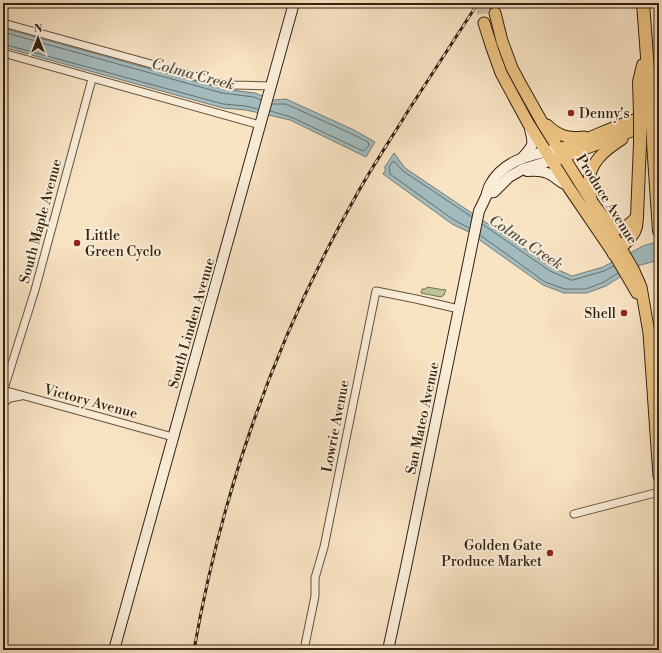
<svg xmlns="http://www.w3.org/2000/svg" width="662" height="653" font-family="'Libre Bodoni',serif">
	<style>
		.green { fill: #bac496; stroke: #767354 }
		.water { fill: #a2bbbe; stroke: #767e79 }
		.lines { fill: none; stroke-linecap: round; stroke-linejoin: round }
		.shore { stroke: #6a6e68; stroke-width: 1 }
		.primary-tunnel { stroke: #d1bc9f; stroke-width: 11; stroke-dasharray: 11 5.5; stroke-linecap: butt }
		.street-casing { stroke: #64523e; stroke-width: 9 }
		.secondary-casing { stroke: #321; stroke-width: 12 }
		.primary-casing { stroke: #321; stroke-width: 13 }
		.highway-casing { stroke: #321; stroke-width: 14 }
		.street { stroke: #faedd8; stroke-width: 7 }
		.secondary { stroke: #faedd8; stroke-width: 10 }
		.primary { stroke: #ecc282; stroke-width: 11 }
		.highway { stroke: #ecc282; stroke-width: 12 }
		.rail-casing { stroke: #321; stroke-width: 3 }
		.rail { stroke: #faedd8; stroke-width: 1.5; stroke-dasharray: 4.5; stroke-linecap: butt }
		.highway-bridge-casing { stroke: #321; stroke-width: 14; stroke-linecap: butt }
		.highway-bridge { stroke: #ecc282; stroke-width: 12 }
		.poi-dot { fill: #8f2418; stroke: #faedd8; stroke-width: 1.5 }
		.labels { text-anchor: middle; stroke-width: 4; stroke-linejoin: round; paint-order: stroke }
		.poi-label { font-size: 14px; fill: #321; stroke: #faedd8; text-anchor: start }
		.street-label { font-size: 14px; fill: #321; stroke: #faedd8 }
		.water-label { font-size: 15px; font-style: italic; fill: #545045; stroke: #faedd8 }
	</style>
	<rect width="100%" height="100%" fill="#f8e3c3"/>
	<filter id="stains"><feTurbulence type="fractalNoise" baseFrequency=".005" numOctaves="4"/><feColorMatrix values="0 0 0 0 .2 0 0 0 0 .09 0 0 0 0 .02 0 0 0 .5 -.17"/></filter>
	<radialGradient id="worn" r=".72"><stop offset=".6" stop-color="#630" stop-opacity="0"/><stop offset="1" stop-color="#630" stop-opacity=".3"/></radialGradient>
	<path class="green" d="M427,287L444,290V289L446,290L444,295L441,297L421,293L422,289H426Z"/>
	<g class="water">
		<path d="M3,28L223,89L255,93L273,100L286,99L354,130L375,142L366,157L290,120L246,110L223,108L3,47Z"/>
		<path d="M394,153L405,168L552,267L572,276L603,267L643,246L659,241V260L637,266L606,286L587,293H564L543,285L481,241L473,234L452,224L383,174L386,169L384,168Z"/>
	</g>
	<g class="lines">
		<g class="shore">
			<path d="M3,32L222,93L254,97L261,100"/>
			<path d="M3,44L223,104L246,106L258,109"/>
			<path d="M270,111L291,117L363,151L365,150L369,145L368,142L352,134L286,104H272"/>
			<path d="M482,224L550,271L571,280H573L604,271L614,266"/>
			<path d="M469,228L454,220L390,174L389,167L392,162H395L403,171L472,217"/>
			<path d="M480,235L545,282L565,289H586L604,282L618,273"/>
		</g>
		<g class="primary-tunnel">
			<path d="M481,3L484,23"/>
			<path d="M493,3L495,13"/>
		</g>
		<g class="street-casing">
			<g id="street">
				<path d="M3,23L220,83L233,85L271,86"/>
				<path d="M3,53L260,125"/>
				<path d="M3,390L173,437"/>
				<path d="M3,392L35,290L92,79"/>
				<path d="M3,403L10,398L21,396"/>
				<path d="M574,514L659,492"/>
				<path d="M304,650L315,596V578L324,547L376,291L416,299L459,309"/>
			</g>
		</g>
		<g class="secondary-casing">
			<g id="secondary">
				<path d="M523,157C534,145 534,144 530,129"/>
				<path d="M527,171C537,170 546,171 553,176C559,180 560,183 567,185"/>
				<path d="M487,193L494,192L509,177L523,169L553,160"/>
				<path d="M114,650L294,3"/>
				<path d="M388,650L406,567L479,211C482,205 485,199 487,194C488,190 488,188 490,185C503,161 529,155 553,150"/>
			</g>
		</g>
		<g class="primary-casing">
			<g id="primary">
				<path d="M495,13L502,41L512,68L520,83L543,124L620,247L633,269L641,287L649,333L659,476"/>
				<path d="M484,23L492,48L501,73L528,123L567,185L616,257L637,293"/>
				<path d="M547,125C558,136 569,139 584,137"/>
				<path d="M559,149C593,139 624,119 659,114"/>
				<path d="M558,159L647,125L659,123"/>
				<path d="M591,198C590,194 589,190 589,185C588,163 605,150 622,139"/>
			</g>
		</g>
		<g class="highway-casing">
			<g id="highway">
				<path d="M643,3L651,111"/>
				<path d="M640,113L639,82L643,65"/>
				<path d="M653,142L659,231"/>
				<path d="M591,201C603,217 617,243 637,217"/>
				<path d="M614,254C621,246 633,238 636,227C636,224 637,220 637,217L640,143"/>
			</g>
		</g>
		<use href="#street" class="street"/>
		<use href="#secondary" class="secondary"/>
		<use href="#primary" class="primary"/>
		<use href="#highway" class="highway"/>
		<g class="rail-casing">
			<path id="rail" d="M194,650C222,490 277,335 357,194C373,165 391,139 408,111C431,75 455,39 478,3"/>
		</g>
		<use href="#rail" class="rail"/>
		<g class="highway-bridge-casing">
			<g id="highway-bridge">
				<path d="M651,111L653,142"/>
				<path d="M640,143V113"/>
			</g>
		</g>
		<use href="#highway-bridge" class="highway-bridge"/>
	</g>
	<g class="poi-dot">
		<circle cx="571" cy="113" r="4"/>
		<circle cx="77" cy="243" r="4"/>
		<circle cx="624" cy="313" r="4"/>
		<circle cx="550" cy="553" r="4"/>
	</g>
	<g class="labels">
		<g class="poi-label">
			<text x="579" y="118">Denny's</text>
			<text x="85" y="240">Little<tspan x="85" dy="16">Green Cyclo</tspan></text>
			<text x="616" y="318" text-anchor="end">Shell</text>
			<text x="542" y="550" text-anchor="end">Golden Gate<tspan x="542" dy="16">Produce Market</tspan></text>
		</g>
		<g class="street-label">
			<text transform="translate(607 199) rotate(58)" y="5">Produce Avenue</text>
			<text transform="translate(40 221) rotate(-75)" y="5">South Maple Avenue</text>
			<text transform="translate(191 323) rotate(-74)" y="5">South Linden Avenue</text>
			<text transform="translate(91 401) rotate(15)" y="5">Victory Avenue</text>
			<text transform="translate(422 418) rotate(-78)" y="5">San Mateo Avenue</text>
			<text transform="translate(335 426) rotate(-79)" y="5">Lowrie Avenue</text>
		</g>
		<g class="water-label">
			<text transform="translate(193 74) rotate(15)" y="5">Colma Creek</text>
			<text transform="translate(526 242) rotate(34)" y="5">Colma Creek</text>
		</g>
	</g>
	<rect width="662" height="653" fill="none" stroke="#f8e3c3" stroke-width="16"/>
	<rect x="4" y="4" width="654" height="645" fill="none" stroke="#321" stroke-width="2"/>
	<rect x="8" y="8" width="646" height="637" fill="none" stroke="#321"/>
	<g transform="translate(38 38)" stroke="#faedd8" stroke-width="3" paint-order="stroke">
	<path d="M0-3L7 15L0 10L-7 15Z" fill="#332211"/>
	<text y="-6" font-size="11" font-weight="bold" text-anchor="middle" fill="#332211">N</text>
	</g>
	<rect width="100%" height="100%" filter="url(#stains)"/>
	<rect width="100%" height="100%" fill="url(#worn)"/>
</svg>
